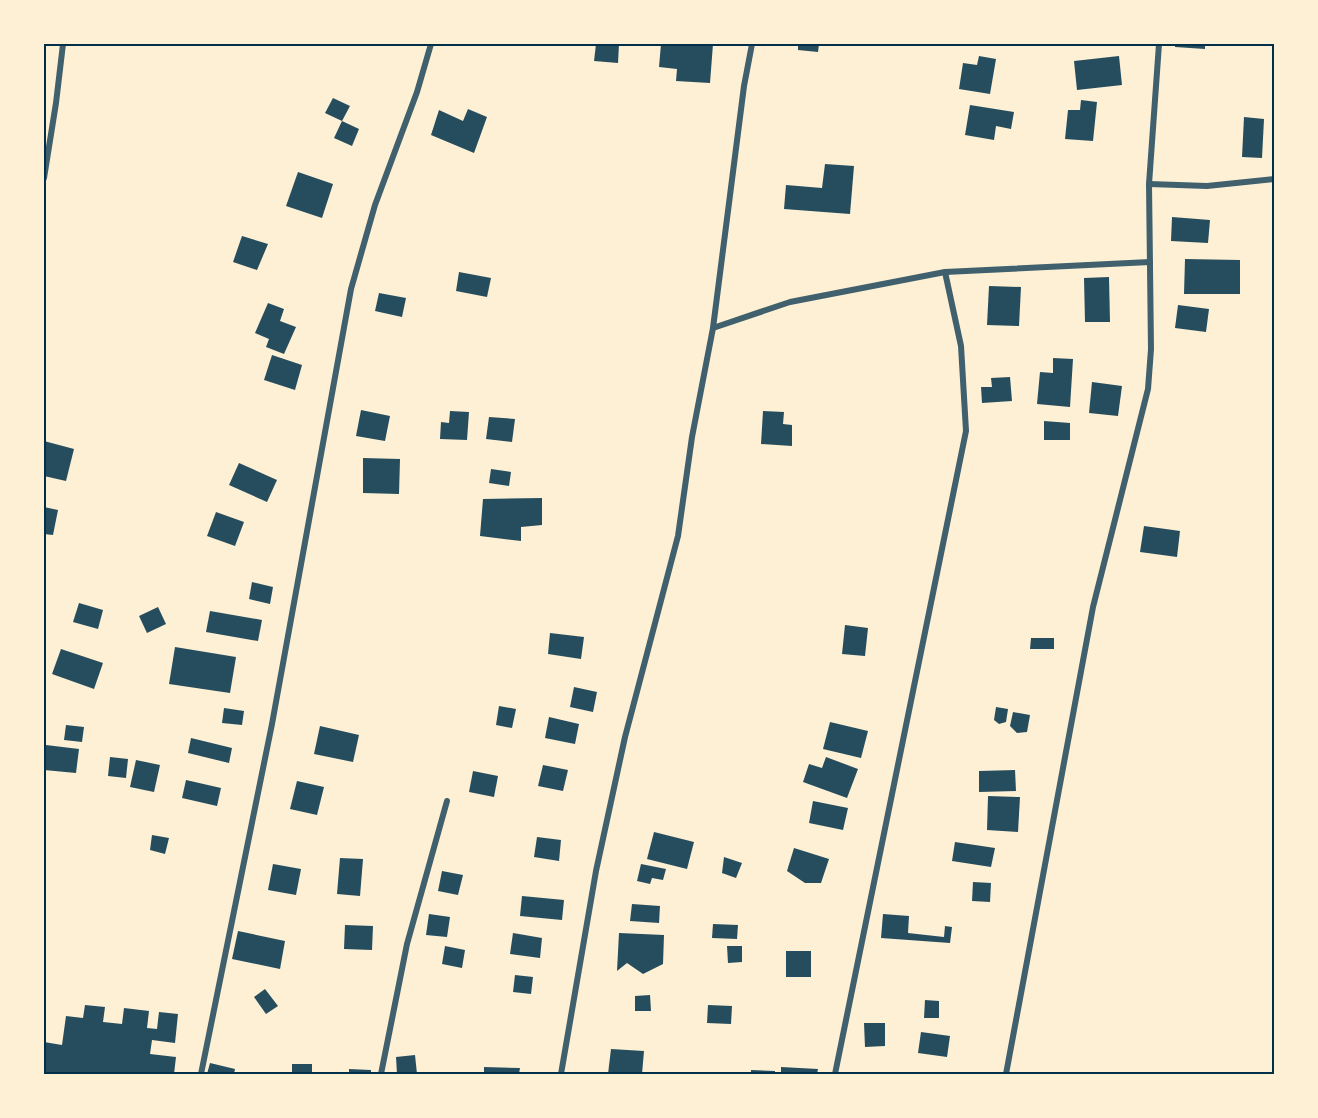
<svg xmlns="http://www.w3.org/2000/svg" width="1318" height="1118" font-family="'DejaVu Sans',sans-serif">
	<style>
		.building { fill: #264d5e }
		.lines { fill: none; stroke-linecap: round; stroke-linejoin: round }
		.minor { stroke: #3f606c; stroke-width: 6 }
		.neatline { fill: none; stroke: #003049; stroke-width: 2 }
	</style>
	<rect width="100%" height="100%" fill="#fdf0d5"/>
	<g class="building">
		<path d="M596,44H619L618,63L594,61Z"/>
		<path d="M661,44H713L710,83L676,81L677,69L659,67Z"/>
		<path d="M798,44H819L818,52L798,50Z"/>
		<path d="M1175,44H1205V49L1175,47Z"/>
		<path d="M979,56L996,59L990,94L959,89L963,63L977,65Z"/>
		<path d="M1119,56L1122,85L1077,90L1074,61Z"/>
		<path d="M333,98L350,106L342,121L325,113Z"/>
		<path d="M1081,100L1097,102L1093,141L1065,139L1068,110H1080Z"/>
		<path d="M970,105L1014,112L1011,129L996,126L994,140L965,135Z"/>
		<path d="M468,109L487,117L474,153L431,135L439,110L463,121Z"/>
		<path d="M1244,117L1264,119L1262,158L1242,157Z"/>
		<path d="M342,121L359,129L352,146L334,138Z"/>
		<path d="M825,164L854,166L850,214L784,209L786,185L822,188Z"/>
		<path d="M298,172L333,184L322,218L286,206Z"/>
		<path d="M1172,217L1210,220L1208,243L1171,241Z"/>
		<path d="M242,236L268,244L257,270L233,262Z"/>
		<path d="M1185,259L1240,260V294H1184Z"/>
		<path d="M459,272L491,278L487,297L456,291Z"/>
		<path d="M1109,277L1110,322H1085L1084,278Z"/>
		<path d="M989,286L1021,287L1019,326L987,325Z"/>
		<path d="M379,293L406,298L402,317L375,311Z"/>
		<path d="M268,303L284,309L280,321L296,327L284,354L266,347L269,339L255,333Z"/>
		<path d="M1178,305L1209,309L1206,332L1175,328Z"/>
		<path d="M272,355L302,365L295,390L264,380Z"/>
		<path d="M1053,358L1073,359L1070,407L1037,404L1040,372L1053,373Z"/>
		<path d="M1010,377L1012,401L982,403L981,387H992L991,378Z"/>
		<path d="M1092,382L1122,386L1118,416L1089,413Z"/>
		<path d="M361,410L390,416L385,441L356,436Z"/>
		<path d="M450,411L469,412L467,440L440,439L441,422L449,423Z"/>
		<path d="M763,411L784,412L783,424L792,425V446L761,444Z"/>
		<path d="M489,417L515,419L512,442L486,439Z"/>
		<path d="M1044,421L1070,423V440H1044Z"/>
		<path d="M44,441L74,449L66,481L44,476Z"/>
		<path d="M363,458L400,459L399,494L363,493Z"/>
		<path d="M239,463L277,480L267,502L229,485Z"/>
		<path d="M491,469L511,472L509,486L489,483Z"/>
		<path d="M542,498V525L521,527V541L480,536L483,499Z"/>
		<path d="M44,507L58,510L53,535L44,534Z"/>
		<path d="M216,512L244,522L235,546L207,536Z"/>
		<path d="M1144,526L1180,531L1177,557L1140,552Z"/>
		<path d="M252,582L273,587L270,604L249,599Z"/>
		<path d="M79,603L103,610L98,629L73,622Z"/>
		<path d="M158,607L166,624L147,633L139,616Z"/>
		<path d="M210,611L262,620L258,641L206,632Z"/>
		<path d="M845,625L868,628L865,656L842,654Z"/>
		<path d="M550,633L584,637L581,659L548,654Z"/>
		<path d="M1031,638H1054V649H1030Z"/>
		<path d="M175,647L236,657L230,693L169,684Z"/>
		<path d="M61,649L103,663L94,689L52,674Z"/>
		<path d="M574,687L597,692L593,712L570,707Z"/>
		<path d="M499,706L516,709L512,728L496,725Z"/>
		<path d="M996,707L1008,709L1006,722L999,724L994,720Z"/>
		<path d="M224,708L244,711L242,725L222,723Z"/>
		<path d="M1013,712L1030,715L1027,732L1017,733L1010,726Z"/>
		<path d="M549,717L579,724L575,744L545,738Z"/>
		<path d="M830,722L868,731L861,758L823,749Z"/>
		<path d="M66,725L84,727L82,742L64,740Z"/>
		<path d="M320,726L359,735L353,762L314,754Z"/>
		<path d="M191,738L232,748L229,763L188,753Z"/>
		<path d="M46,745L79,749L76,773L44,770Z"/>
		<path d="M110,757L128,759L126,778L108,776Z"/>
		<path d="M826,757L858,769L847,798L803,782L809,764L822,768Z"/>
		<path d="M136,760L160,765L154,792L130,787Z"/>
		<path d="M543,765L568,770L563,791L538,786Z"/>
		<path d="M1015,770L1016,791L979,792V771Z"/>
		<path d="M473,771L498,776L494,797L469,792Z"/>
		<path d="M186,780L221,788L217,806L182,798Z"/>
		<path d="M297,781L324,787L317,815L290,809Z"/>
		<path d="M988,796L1020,797L1018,832L987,830Z"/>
		<path d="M813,801L848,808L843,830L809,823Z"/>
		<path d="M654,832L694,842L687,869L647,859Z"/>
		<path d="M152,835L169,838L165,854L150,850Z"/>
		<path d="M537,837L561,840L559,861L534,857Z"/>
		<path d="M955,842L995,848L991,867L952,861Z"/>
		<path d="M794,848L829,859L821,883H805L787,871Z"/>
		<path d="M724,857L742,863L736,878L722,873Z"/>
		<path d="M340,858L363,859L360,896L337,894Z"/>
		<path d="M273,864L301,869L296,895L268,890Z"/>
		<path d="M641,864L666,869L663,880L652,878L650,884L637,881Z"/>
		<path d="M442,871L463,875L458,895L438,891Z"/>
		<path d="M973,882L991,883L990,902L972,901Z"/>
		<path d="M522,896L564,900L562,920L520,916Z"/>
		<path d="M632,904L660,906L659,923L630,921Z"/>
		<path d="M429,914L450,917L447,937L426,935Z"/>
		<path d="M883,914L909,916L908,933L944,937L945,926L952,927L950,943L881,938Z"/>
		<path d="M713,924L738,925L737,939L712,938Z"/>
		<path d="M345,925L373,926L372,950L344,949Z"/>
		<path d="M238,931L285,941L280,969L232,959Z"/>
		<path d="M513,933L542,938L540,958L510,954Z"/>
		<path d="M619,933L664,935L663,964L643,974L627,963L617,971Z"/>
		<path d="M445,946L465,950L462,968L442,964Z"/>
		<path d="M727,946H742V962L728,963Z"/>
		<rect x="786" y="951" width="25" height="26"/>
		<path d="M515,975L533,977L531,994L513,992Z"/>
		<path d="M265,989L278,1006L266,1014L254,997Z"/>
		<path d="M650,995L651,1011H635V996Z"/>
		<path d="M925,1000L939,1001V1018H924Z"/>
		<path d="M85,1005L105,1007L103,1022L122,1024L124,1008L149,1011L147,1028L157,1029L159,1012L178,1014L175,1043L152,1040L150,1054L176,1057L174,1074H44V1042L62,1045L66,1016L83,1018Z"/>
		<path d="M708,1005L732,1006L731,1024L707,1023Z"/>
		<path d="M864,1023H885V1046L865,1047Z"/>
		<path d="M921,1032L950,1036L947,1057L918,1053Z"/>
		<path d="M611,1049L644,1051L642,1074H608Z"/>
		<path d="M415,1055L417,1074H397L396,1057Z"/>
		<path d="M210,1063L235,1069L234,1074H207Z"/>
		<rect x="292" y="1064" width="20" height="10"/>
		<path d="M484,1067L520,1068L519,1074H484Z"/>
		<path d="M781,1067L818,1069L817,1074H781Z"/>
		<path d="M349,1069L371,1070V1074H349Z"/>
		<path d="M751,1070L775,1071V1074H751Z"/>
	</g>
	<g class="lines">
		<g class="minor">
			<path d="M44,178L56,103L63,44"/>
			<path d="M1149,184L1207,186L1274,179"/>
			<path d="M713,328L790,302L945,272L1150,262"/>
			<path d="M201,1074L272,724L351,289L375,205L417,92L431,44"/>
			<path d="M381,1074L407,944L447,801"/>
			<path d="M561,1074L596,871L625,737L678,536L692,437L713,328L744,86L752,44"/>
			<path d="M835,1074L966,431L961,346L945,272"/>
			<path d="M1006,1074L1093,607L1148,389L1151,349L1149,184L1159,44"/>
		</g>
	</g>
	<rect width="1318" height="1118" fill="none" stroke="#fdf0d5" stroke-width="90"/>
	<rect x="45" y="45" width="1228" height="1028" class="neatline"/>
</svg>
